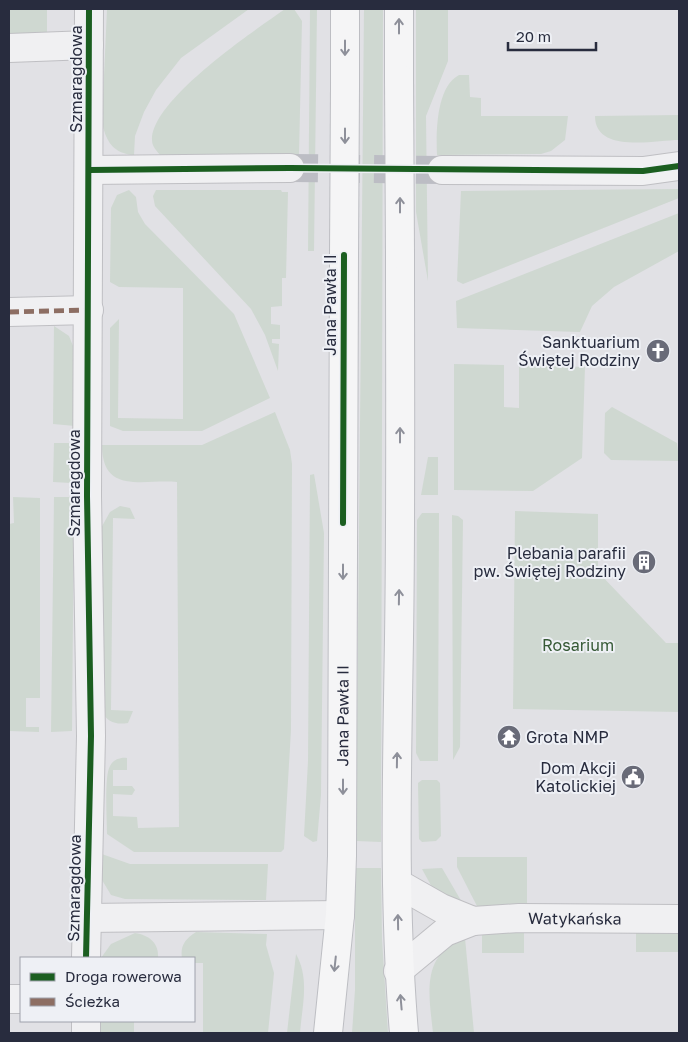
<svg xmlns="http://www.w3.org/2000/svg" width="688" height="1042" font-family="'Golos Text',sans-serif">
	<style>
		.green { fill: #cfd8d1 }
		.lines { fill: none; stroke-linecap: round; stroke-linejoin: round }
		.minor-tunnel { stroke: #bcbdc4; stroke-width: 28; stroke-dasharray: 28 14; stroke-linecap: butt }
		.minor-casing { stroke: #bfbfc3; stroke-width: 30 }
		.major-casing { stroke: #bdbec3; stroke-width: 30 }
		.minor { stroke: #f0f0f2; stroke-width: 28 }
		.major { stroke: #f5f5f6; stroke-width: 28 }
		.major-bridge-casing { stroke: #bdbec3; stroke-width: 30; stroke-linecap: butt }
		.major-bridge { stroke: #f5f5f6; stroke-width: 28 }
		.quiet { stroke: #8d6e63; stroke-width: 5; stroke-dasharray: 10 5; stroke-linecap: butt }
		.cycleway-casing { stroke: #eef0f5; stroke-width: 9 }
		.cycleway { stroke: #1b5e20; stroke-width: 6 }
		.oneway { stroke: #8e909a }
		.labels { text-anchor: middle; stroke-width: 4; stroke-linejoin: round; paint-order: stroke }
		.street-label { font-size: 16px; fill: #282c3e; stroke: #eef0f5 }
		.poi-label { font-size: 16px; fill: #282c3e; stroke: #eef0f5; text-anchor: end }
		.park-label { font-size: 16px; fill: #365936; stroke: #eef0f5 }
	</style>
	<rect width="100%" height="100%" fill="#e1e1e5"/>
	<g class="green">
		<path d="M9,9H47V46L9,48Z"/>
		<path d="M107,9H249L181,58L156,90L144,112L135,136L134,155C113,154 105,140 102,121Z"/>
		<path d="M285,9H294L302,21L299,155L161,156C157,151 152,147 152,140C151,100 254,31 285,9Z"/>
		<path d="M310,9H317L314,251H308Z"/>
		<path d="M364,9H383L381,842L356,841Z"/>
		<path d="M416,9H448V61L426,116L428,281L416,212Z"/>
		<path d="M459,75H469L470,97L481,98V116H568L565,140L551,151L541,154L437,155C436,133 436,87 459,75Z"/>
		<path d="M679,115V140C655,140 595,154 595,116Z"/>
		<path d="M679,189V198L463,284L457,281L461,191Z"/>
		<path d="M129,190L136,197L138,212L145,224L234,314L270,398L202,431H123L110,426V328L119,319L118,418L183,419V288L119,287L110,282L111,208L117,195Z"/>
		<path d="M156,190H281L282,192H288L286,278H282V306L271,307V324L280,325V339H272V343L279,344L278,371L265,335L251,309L155,206L153,196Z"/>
		<path d="M679,213V251L614,287L592,306L580,332L457,328L456,301Z"/>
		<path d="M54,326L69,336L75,351V426L53,424Z"/>
		<path d="M454,364L504,365V407L519,408V365L585,367L582,458L533,491L454,490Z"/>
		<path d="M612,407L677,443L679,461L611,460L604,453L605,413Z"/>
		<path d="M275,412L290,450L292,464L291,730L284,849L281,852H134L107,834C107,820 104,776 110,766C113,760 120,757 127,758V770H113V786H132L135,790L132,795L113,794V816L137,817L138,828L179,827L177,482C143,479 102,495 102,445H202Z"/>
		<path d="M54,443H74V479L71,483L53,482Z"/>
		<path d="M428,457H438V495H421Z"/>
		<path d="M314,474L324,533L321,795L317,841L313,842L304,836L308,761L310,475Z"/>
		<path d="M13,497L40,498V698H26V727H39V732L9,731V524L14,523Z"/>
		<path d="M54,497H71L74,503L72,731L51,732Z"/>
		<path d="M120,506L130,508L135,519L113,518L111,710L133,711L128,723C115,725 108,722 101,711V528L110,512Z"/>
		<path d="M515,511L598,514V572L666,643H679V712L513,709Z"/>
		<path d="M422,513H439L438,761H420L416,753L417,520Z"/>
		<path d="M452,515L458,516L463,520L460,747L453,760Z"/>
		<path d="M422,780H437L440,783L441,836L436,841L422,842L419,839L418,783Z"/>
		<path d="M99,853L130,864H268L266,900L125,899L111,895L102,880Z"/>
		<path d="M457,857H527V907L478,908L457,867Z"/>
		<path d="M355,868H381L382,939L388,1033H352L355,990Z"/>
		<path d="M442,868L463,904L433,889L422,869Z"/>
		<path d="M524,931V953H482V932Z"/>
		<path d="M679,931V952H636V932Z"/>
		<path d="M196,932L267,934L266,945L274,973L268,1033H203V963H194V958H182C180,946 185,939 196,932Z"/>
		<path d="M135,933C149,935 159,943 158,958H101L111,944Z"/>
		<path d="M465,938L474,1033H433C429,995 420,954 465,938Z"/>
		<path d="M296,954C310,979 302,1006 300,1033H287Z"/>
		<rect x="96" y="1021" width="38" height="12"/>
	</g>
	<g class="lines">
		<path class="minor-tunnel" d="M290,168L442,170"/>
		<g class="minor-casing">
			<g id="minor">
				<path d="M9,48L89,45"/>
				<path d="M89,170L290,168"/>
				<path d="M442,170L643,171L679,166"/>
				<path d="M9,312L89,310"/>
				<path d="M397,883L441,908L473,921L445,932L398,971"/>
				<path d="M86,918L340,915"/>
				<path id="s1" d="M473,921L519,918L679,919"/>
				<path d="M86,958L91,736L87,496L89,9"/>
				<path d="M9,999H21"/>
				<path d="M86,1033V1021"/>
			</g>
		</g>
		<g class="major-casing">
			<g id="major">
				<path d="M345,9V87"/>
				<path d="M399,9V78"/>
				<path d="M400,254C400,382 401,510 399,638C397,770 393,902 404,1033"/>
				<path id="s2" d="M328,1033L340,915L342,856L344,255"/>
			</g>
		</g>
		<use href="#minor" class="minor"/>
		<use href="#major" class="major"/>
		<g class="major-bridge-casing">
			<g id="major-bridge">
				<path d="M399,78L400,254"/>
				<path d="M344,255L345,87"/>
			</g>
		</g>
		<use href="#major-bridge" class="major-bridge"/>
		<path class="quiet" d="M9,312L89,310"/>
		<g class="cycleway-casing">
			<g id="cycleway">
				<path d="M89,170L290,168L643,171L679,166"/>
				<path d="M343,523L344,255"/>
				<path d="M86,958L91,736L87,496L89,9"/>
			</g>
		</g>
		<use href="#cycleway" class="cycleway"/>
	</g>
	<defs><path id="oneway-shaft" d="M-6 0H5M1.5-3L5.5 0L1.5 3" fill="none" stroke-width="1.6" stroke-linecap="round" stroke-linejoin="round" transform="scale(1.25)"/></defs>
	<g class="oneway">
		<use href="#oneway-shaft" transform="translate(399 26) rotate(-90)"/>
		<use href="#oneway-shaft" transform="translate(345 48) rotate(90)"/>
		<use href="#oneway-shaft" transform="translate(345 136) rotate(90)"/>
		<use href="#oneway-shaft" transform="translate(400 205) rotate(-90)"/>
		<use href="#oneway-shaft" transform="translate(400 435) rotate(-90)"/>
		<use href="#oneway-shaft" transform="translate(343 572) rotate(90)"/>
		<use href="#oneway-shaft" transform="translate(399 597) rotate(-89)"/>
		<use href="#oneway-shaft" transform="translate(397 760) rotate(-89)"/>
		<use href="#oneway-shaft" transform="translate(343 787) rotate(90)"/>
		<use href="#oneway-shaft" transform="translate(398 922) rotate(-91)"/>
		<use href="#oneway-shaft" transform="translate(335 964) rotate(96)"/>
		<use href="#oneway-shaft" transform="translate(401 1002) rotate(-95)"/>
	</g>
	<defs>
		<g id="church-disc" transform="scale(1.25)"><circle r="9.5" fill="#696b78" stroke="#eef0f5"/><path d="M-1.2-6h2.4v3.5h3.3v2.4h-3.3V6h-2.4V-.1h-3.3v-2.4h3.3Z" fill="#fff"/></g>
		<g id="building-disc" transform="scale(1.25)"><circle r="9.5" fill="#696b78" stroke="#eef0f5"/><path d="M-4-6H4V6H1V3H-1V6H-4ZM-2.5-4.3h1.7v1.8h-1.7ZM.8-4.3h1.7v1.8H.8ZM-2.5-1h1.7V.8h-1.7ZM.8-1h1.7V.8H.8Z" fill="#fff"/></g>
		<g id="temple-disc" transform="scale(1.25)"><circle r="9.5" fill="#696b78" stroke="#eef0f5"/><path d="M0-6L5-2H3V0L6.5 2.5H4V6H1.5V3h-3V6H-4V2.5H-6.5L-3 0V-2H-5Z" fill="#fff"/></g>
		<g id="civic-disc" transform="scale(1.25)"><circle r="9.5" fill="#696b78" stroke="#eef0f5"/><path d="M-.6-6.5H3V-4.5H.6V-3L4-1V1h2V6H-6V1h2V-1L-.6-3ZM-1.2 2.5V6h2.4V2.5Z" fill="#fff"/></g>
	</defs>
	<g fill-rule="evenodd">
		<use href="#church-disc" x="658" y="351"/>
		<use href="#building-disc" x="644" y="562"/>
		<use href="#temple-disc" x="509" y="737"/>
		<use href="#civic-disc" x="633" y="777"/>
	</g>
	<g class="labels">
		<g class="street-label">
			<text transform="translate(76 79) rotate(-90)" y="6">Szmaragdowa</text>
			<text transform="translate(330 305) rotate(-90)" y="6">Jana Pawła II</text>
			<text transform="translate(74 483) rotate(-90)" y="6">Szmaragdowa</text>
			<text dy="6" stroke="none"><textPath href="#s2" startOffset="318">Jana Pawła II</textPath></text>
			<text transform="translate(74 888) rotate(-89)" y="6">Szmaragdowa</text>
			<text dy="6" stroke="none"><textPath href="#s1" startOffset="102">Watykańska</textPath></text>
		</g>
		<g class="poi-label">
			<text x="640" y="348">Sanktuarium<tspan x="640" dy="18">Świętej Rodziny</tspan></text>
			<text x="626" y="559">Plebania parafii<tspan x="626" dy="18">pw. Świętej Rodziny</tspan></text>
			<text x="526" y="743" text-anchor="start">Grota NMP</text>
			<text x="616" y="774">Dom Akcji<tspan x="616" dy="18">Katolickiej</tspan></text>
		</g>
		<g class="park-label">
			<text x="578" y="651">Rosarium</text>
		</g>
	</g>
	<rect width="688" height="1042" fill="none" stroke="#282c3e" stroke-width="20"/>
	<rect x="20" y="957" width="175" height="65" fill="#eef0f5" stroke="#9fa2ac"/>
	<rect x="30" y="973" width="25" height="8" fill="#1b5e20" stroke="#9fa2ac"/>
	<text x="65" y="982" font-size="15" fill="#282c3e">Droga rowerowa</text>
	<rect x="30" y="998" width="25" height="8" fill="#8d6e63" stroke="#9fa2ac"/>
	<text x="65" y="1007" font-size="15" fill="#282c3e">Ścieżka</text>
	<path d="M508 42v8h88v-8" fill="none" stroke="#282c3e" stroke-width="2.5"/>
	<text x="516" y="42" font-size="15" fill="#282c3e" stroke="#eef0f5" stroke-width="4" paint-order="stroke">20 m</text>
</svg>
